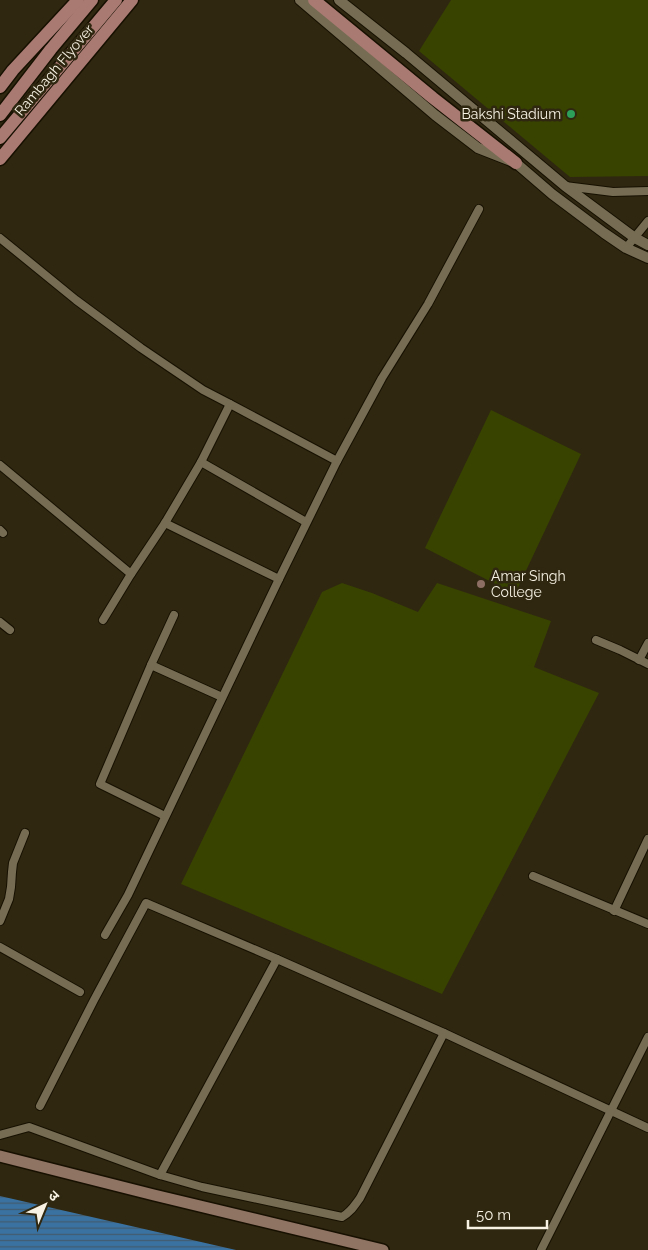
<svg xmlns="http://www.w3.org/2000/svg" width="648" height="1250" font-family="Raleway,'Noto Sans Devanagari',sans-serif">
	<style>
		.pitch { fill: #384300 }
		.water { fill: url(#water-rules) }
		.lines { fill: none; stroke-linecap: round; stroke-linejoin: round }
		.minor-casing { stroke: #171000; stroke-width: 10 }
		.tertiary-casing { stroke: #171000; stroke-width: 12 }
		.secondary-casing { stroke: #171000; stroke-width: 14 }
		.primary-casing { stroke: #171000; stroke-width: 15 }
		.minor { stroke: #756c53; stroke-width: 8 }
		.tertiary { stroke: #756c53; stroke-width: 10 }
		.secondary { stroke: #8f7363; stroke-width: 11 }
		.primary { stroke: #a97a72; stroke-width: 12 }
		.leisure-dot { fill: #2e9e5b; stroke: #2f2710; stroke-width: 2 }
		.education-dot { fill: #8d6e63; stroke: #2f2710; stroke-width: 2 }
		.labels { text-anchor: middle; stroke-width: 5; stroke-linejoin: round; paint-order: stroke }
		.street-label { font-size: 14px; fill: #f7f2e4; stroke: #2f2710 }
		.poi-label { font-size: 14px; fill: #f7f2e4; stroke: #2f2710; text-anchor: end }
	</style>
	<defs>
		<pattern id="water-rules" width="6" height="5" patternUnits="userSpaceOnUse" patternTransform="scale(1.25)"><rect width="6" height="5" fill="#3a72a2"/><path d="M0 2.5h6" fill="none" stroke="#435b6e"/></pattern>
	</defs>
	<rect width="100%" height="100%" fill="#2f2710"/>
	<g class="pitch">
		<path d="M451,0H648V176L570,177L419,51Z"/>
		<path d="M491,410L581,454L515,594L425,548Z"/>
		<path d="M342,583L372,593L418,612L437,583L551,621L534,667L599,693L442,994L181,884L322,592Z"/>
	</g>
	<path class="water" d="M0,1196L236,1250H0Z"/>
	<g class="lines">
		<g class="minor-casing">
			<g id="minor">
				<path d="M565,186L613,192L648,191"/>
				<path d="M0,238L76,300L141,348L203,390L230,404L337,461"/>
				<path d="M626,248L648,221"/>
				<path d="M201,462L306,522"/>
				<path d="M0,465L131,574"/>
				<path d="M165,523L279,579"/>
				<path d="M0,530L3,533"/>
				<path d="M103,620L131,574L165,523L201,462L230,404"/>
				<path d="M0,622L10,630"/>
				<path d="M596,640L620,650L648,664"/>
				<path d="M639,660L648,643"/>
				<path d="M151,665L222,697"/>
				<path d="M165,816L100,784L151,665L174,615"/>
				<path d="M533,876L648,924"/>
				<path d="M614,911L648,839"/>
				<path d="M0,921L9,899L11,887L12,872L13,863L25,833"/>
				<path d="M105,935L128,895L279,579L337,461L382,378L428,304L479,209"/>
				<path d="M0,947L80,992"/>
				<path d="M40,1106L94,1000L146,903L277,959L444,1033L648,1128"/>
				<path d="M0,1135L29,1127L160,1175L202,1187L342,1217C351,1212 354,1206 360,1198L444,1033"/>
				<path d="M160,1175L277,959"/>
				<path d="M541,1250L648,1037"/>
			</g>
		</g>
		<g class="tertiary-casing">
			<g id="tertiary">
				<path d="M300,0L435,115L478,148L516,163L552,194L604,233L626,248L648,258"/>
				<path d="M339,0L406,53L565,186L635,238L648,245"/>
			</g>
		</g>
		<g class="secondary-casing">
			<path id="secondary" d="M0,1156L154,1195L383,1250"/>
		</g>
		<g class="primary-casing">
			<g id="primary">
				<path d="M314,0L433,98L516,163"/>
				<path d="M0,87L13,70L78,0"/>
				<path d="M0,115L51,49L92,0"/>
				<path d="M0,138L116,0"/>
				<path d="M0,159L132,0"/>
			</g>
		</g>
		<use href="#minor" class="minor"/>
		<use href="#tertiary" class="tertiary"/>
		<use href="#secondary" class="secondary"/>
		<use href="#primary" class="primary"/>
	</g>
	<circle class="leisure-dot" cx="571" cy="114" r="5"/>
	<circle class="education-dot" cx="481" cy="584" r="5"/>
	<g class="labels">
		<g class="street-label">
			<text transform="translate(54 70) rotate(-50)" y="5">Rambagh Flyover</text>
		</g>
		<g class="poi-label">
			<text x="561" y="119">Bakshi Stadium</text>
			<text x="491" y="581" text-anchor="start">Amar Singh<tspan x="491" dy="16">College</tspan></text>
		</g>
	</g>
	<g transform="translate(45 1205) rotate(44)" stroke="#2f2710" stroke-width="4" paint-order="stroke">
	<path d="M0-4L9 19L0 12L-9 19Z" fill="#f7f2e4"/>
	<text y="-8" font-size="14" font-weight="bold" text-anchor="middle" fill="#f7f2e4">उ</text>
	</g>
	<path d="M468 1220v8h79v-8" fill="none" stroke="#f7f2e4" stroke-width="2.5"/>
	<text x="476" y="1220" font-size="15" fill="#f7f2e4" stroke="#2f2710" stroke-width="4" paint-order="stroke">50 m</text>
</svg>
